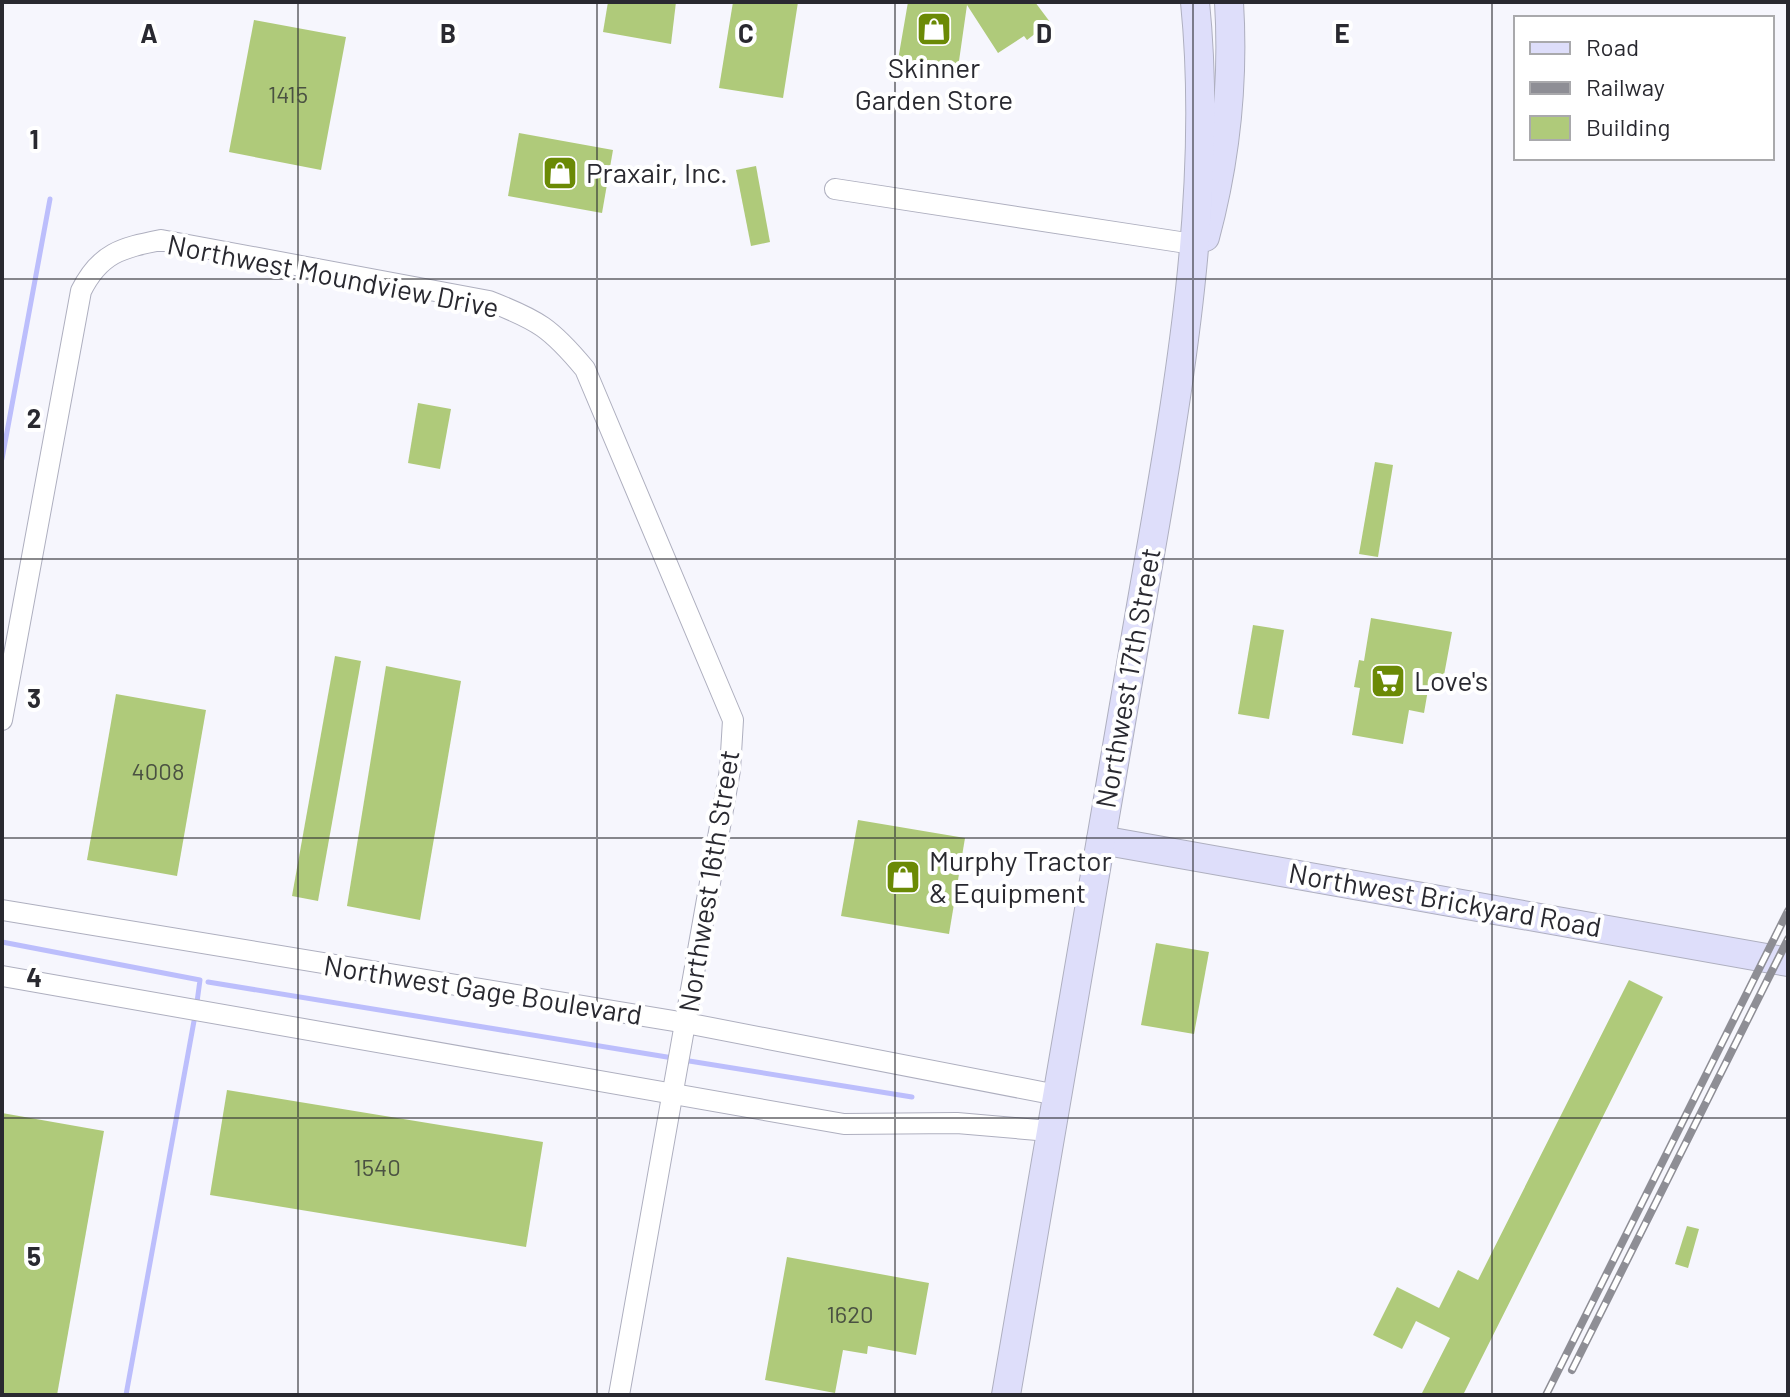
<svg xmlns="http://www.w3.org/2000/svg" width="1790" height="1397" font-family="Barlow,sans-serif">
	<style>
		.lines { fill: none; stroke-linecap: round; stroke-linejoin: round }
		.stream { stroke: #bcbefc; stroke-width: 5 }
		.building { fill: #afca7a }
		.street-casing { stroke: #aeafbf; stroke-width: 22 }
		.secondary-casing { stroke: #aeafbf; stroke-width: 30 }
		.street { stroke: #fff; stroke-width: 20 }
		.secondary { stroke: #dedefa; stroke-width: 28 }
		.rail-casing { stroke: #8e8e95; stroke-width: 8 }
		.rail { stroke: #fff; stroke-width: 5; stroke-dasharray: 15; stroke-linecap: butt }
		.grid { fill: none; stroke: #292930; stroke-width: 2; stroke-opacity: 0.55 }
		.labels { text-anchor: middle; stroke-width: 8; stroke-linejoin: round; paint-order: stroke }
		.number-label { font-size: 24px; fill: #4a5142 }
		.poi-label { font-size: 28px; fill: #292930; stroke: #fff; text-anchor: start }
		.street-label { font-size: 28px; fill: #292930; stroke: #fff }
		.grid-label { font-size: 26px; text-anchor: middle; font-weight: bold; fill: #292930; stroke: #fff; stroke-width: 8; stroke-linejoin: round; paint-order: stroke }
	</style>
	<rect width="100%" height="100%" fill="#f6f6fd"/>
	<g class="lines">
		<g class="stream">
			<path d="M2,459L50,199"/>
			<path d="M2,942L200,980L197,1002"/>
			<path d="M208,982L673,1058"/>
			<path d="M683,1060L912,1097"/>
			<path d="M126,1395L194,1021"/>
		</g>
	</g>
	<g class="building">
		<path d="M608,2H676L671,44L603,32Z"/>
		<path d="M733,2H798L783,98L719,88Z"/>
		<path d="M908,2H1035L1050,22L1027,40L1024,36L998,53L967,5L958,68L898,60Z"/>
		<path d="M254,20L346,37L321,170L229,152Z"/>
		<path d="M519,133L613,150L602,213L508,196Z"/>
		<path d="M756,166L770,242L751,246L736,170Z"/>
		<path d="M418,403L451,409L440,469L408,463Z"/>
		<path d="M1375,462L1393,465L1378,557L1359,554Z"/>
		<path d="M1371,618L1452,632L1442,686L1429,684L1424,713L1409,710L1403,744L1352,735L1360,688L1354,687L1359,660L1364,661Z"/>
		<path d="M1253,625L1284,630L1269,719L1238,714Z"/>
		<path d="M335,656L361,661L318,901L292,896Z"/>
		<path d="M386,666L461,681L420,920L347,906Z"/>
		<path d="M116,694L206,710L177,876L87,860Z"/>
		<path d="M858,820L965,838L949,934L841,916Z"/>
		<path d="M1156,943L1209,952L1194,1034L1141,1025Z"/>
		<path d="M1629,980L1663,997L1463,1395H1421L1450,1338L1416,1321L1402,1349L1373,1335L1397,1287L1439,1308L1458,1270L1478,1280Z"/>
		<path d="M227,1090L543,1142L526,1247L210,1195Z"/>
		<path d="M2,1113L104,1131L57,1395H2Z"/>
		<path d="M1687,1226L1699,1229L1688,1268L1675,1264Z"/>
		<path d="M787,1257L929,1283L916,1355L868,1346L867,1354L843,1350L835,1393L765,1380Z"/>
	</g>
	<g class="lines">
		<g class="street-casing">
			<g id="street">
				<path d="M835,189L1193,244"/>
				<path d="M2,720L81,291C100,253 121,248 161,240L489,301C538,320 551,328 585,369L733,720L730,770L619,1395"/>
				<path d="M2,910L686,1023L1057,1095"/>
				<path d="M2,976L844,1124L957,1123L1049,1131"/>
			</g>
		</g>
		<g class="secondary-casing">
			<g id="secondary">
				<path d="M1205,237C1226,159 1234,83 1229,2"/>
				<path d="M1101,840L1788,962"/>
				<path d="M1006,1395C1048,1141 1093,888 1136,635C1171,430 1216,210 1195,2"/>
			</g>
		</g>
		<use href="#street" class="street"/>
		<use href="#secondary" class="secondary"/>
		<g class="rail-casing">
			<g id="rail">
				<path d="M1572,1370L1788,939"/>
				<path d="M1546,1395L1788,911"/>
			</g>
		</g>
		<use href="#rail" class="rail"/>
	</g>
	<path class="grid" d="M298,2V1395M597,2V1395M895,2V1395M1193,2V1395M1492,2V1395M2,279H1788M2,559H1788M2,838H1788M2,1118H1788"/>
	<defs>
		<g id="shop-square" transform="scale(1.8)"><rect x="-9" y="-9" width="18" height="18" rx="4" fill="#6b8a06" stroke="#fff"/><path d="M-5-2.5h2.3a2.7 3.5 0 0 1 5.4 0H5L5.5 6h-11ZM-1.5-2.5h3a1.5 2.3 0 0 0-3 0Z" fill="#fff"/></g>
		<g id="supermarket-square" transform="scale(1.8)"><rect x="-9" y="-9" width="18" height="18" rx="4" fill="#6b8a06" stroke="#fff"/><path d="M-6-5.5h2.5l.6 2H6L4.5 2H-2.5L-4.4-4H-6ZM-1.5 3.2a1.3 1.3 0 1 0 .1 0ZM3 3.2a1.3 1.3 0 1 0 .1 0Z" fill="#fff"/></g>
	</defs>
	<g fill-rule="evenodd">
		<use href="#shop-square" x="934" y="29"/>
		<use href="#shop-square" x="560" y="173"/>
		<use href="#supermarket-square" x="1388" y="681"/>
		<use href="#shop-square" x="903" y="877"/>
	</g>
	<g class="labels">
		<g class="number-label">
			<text x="288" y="103">1415</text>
			<text x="158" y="780">4008</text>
			<text x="377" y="1176">1540</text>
			<text x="850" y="1323">1620</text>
		</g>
		<g class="poi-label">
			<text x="934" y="78" text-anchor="middle">Skinner<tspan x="934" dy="32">Garden Store</tspan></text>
			<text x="586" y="183">Praxair, Inc.</text>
			<text x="1414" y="691">Love's</text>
			<text x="929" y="871">Murphy Tractor<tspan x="929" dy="32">&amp; Equipment</tspan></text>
		</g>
		<g class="street-label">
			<text transform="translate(333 276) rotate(11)" y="10">Northwest Moundview Drive</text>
			<text transform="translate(1128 678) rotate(-80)" y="10">Northwest 17th Street</text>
			<text transform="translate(709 881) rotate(-81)" y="10">Northwest 16th Street</text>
			<text transform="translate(1445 900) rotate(10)" y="10">Northwest Brickyard Road</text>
			<text transform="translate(483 990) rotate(9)" y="10">Northwest Gage Boulevard</text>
		</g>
	</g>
	<g class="grid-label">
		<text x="149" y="43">A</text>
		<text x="448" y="43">B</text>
		<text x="746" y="43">C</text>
		<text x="1044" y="43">D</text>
		<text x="1342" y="43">E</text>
		<text x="34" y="149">1</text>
		<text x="34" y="428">2</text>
		<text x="34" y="708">3</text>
		<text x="34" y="987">4</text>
		<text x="34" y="1266">5</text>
	</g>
	<rect width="1790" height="1397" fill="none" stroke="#292930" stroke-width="8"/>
	<rect x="1514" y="16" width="260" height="144" fill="#ffffff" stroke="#a9a9ac" stroke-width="2"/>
	<rect x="1530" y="42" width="40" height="12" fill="#dedefa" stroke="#a9a9ac" stroke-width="2"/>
	<text x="1586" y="56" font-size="24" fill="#292930">Road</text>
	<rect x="1530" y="82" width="40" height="12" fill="#8e8e95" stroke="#a9a9ac" stroke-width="2"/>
	<text x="1586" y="96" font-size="24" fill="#292930">Railway</text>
	<rect x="1530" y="116" width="40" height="24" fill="#afca7a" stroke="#a9a9ac" stroke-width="2"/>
	<text x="1586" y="136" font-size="24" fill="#292930">Building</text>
</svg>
